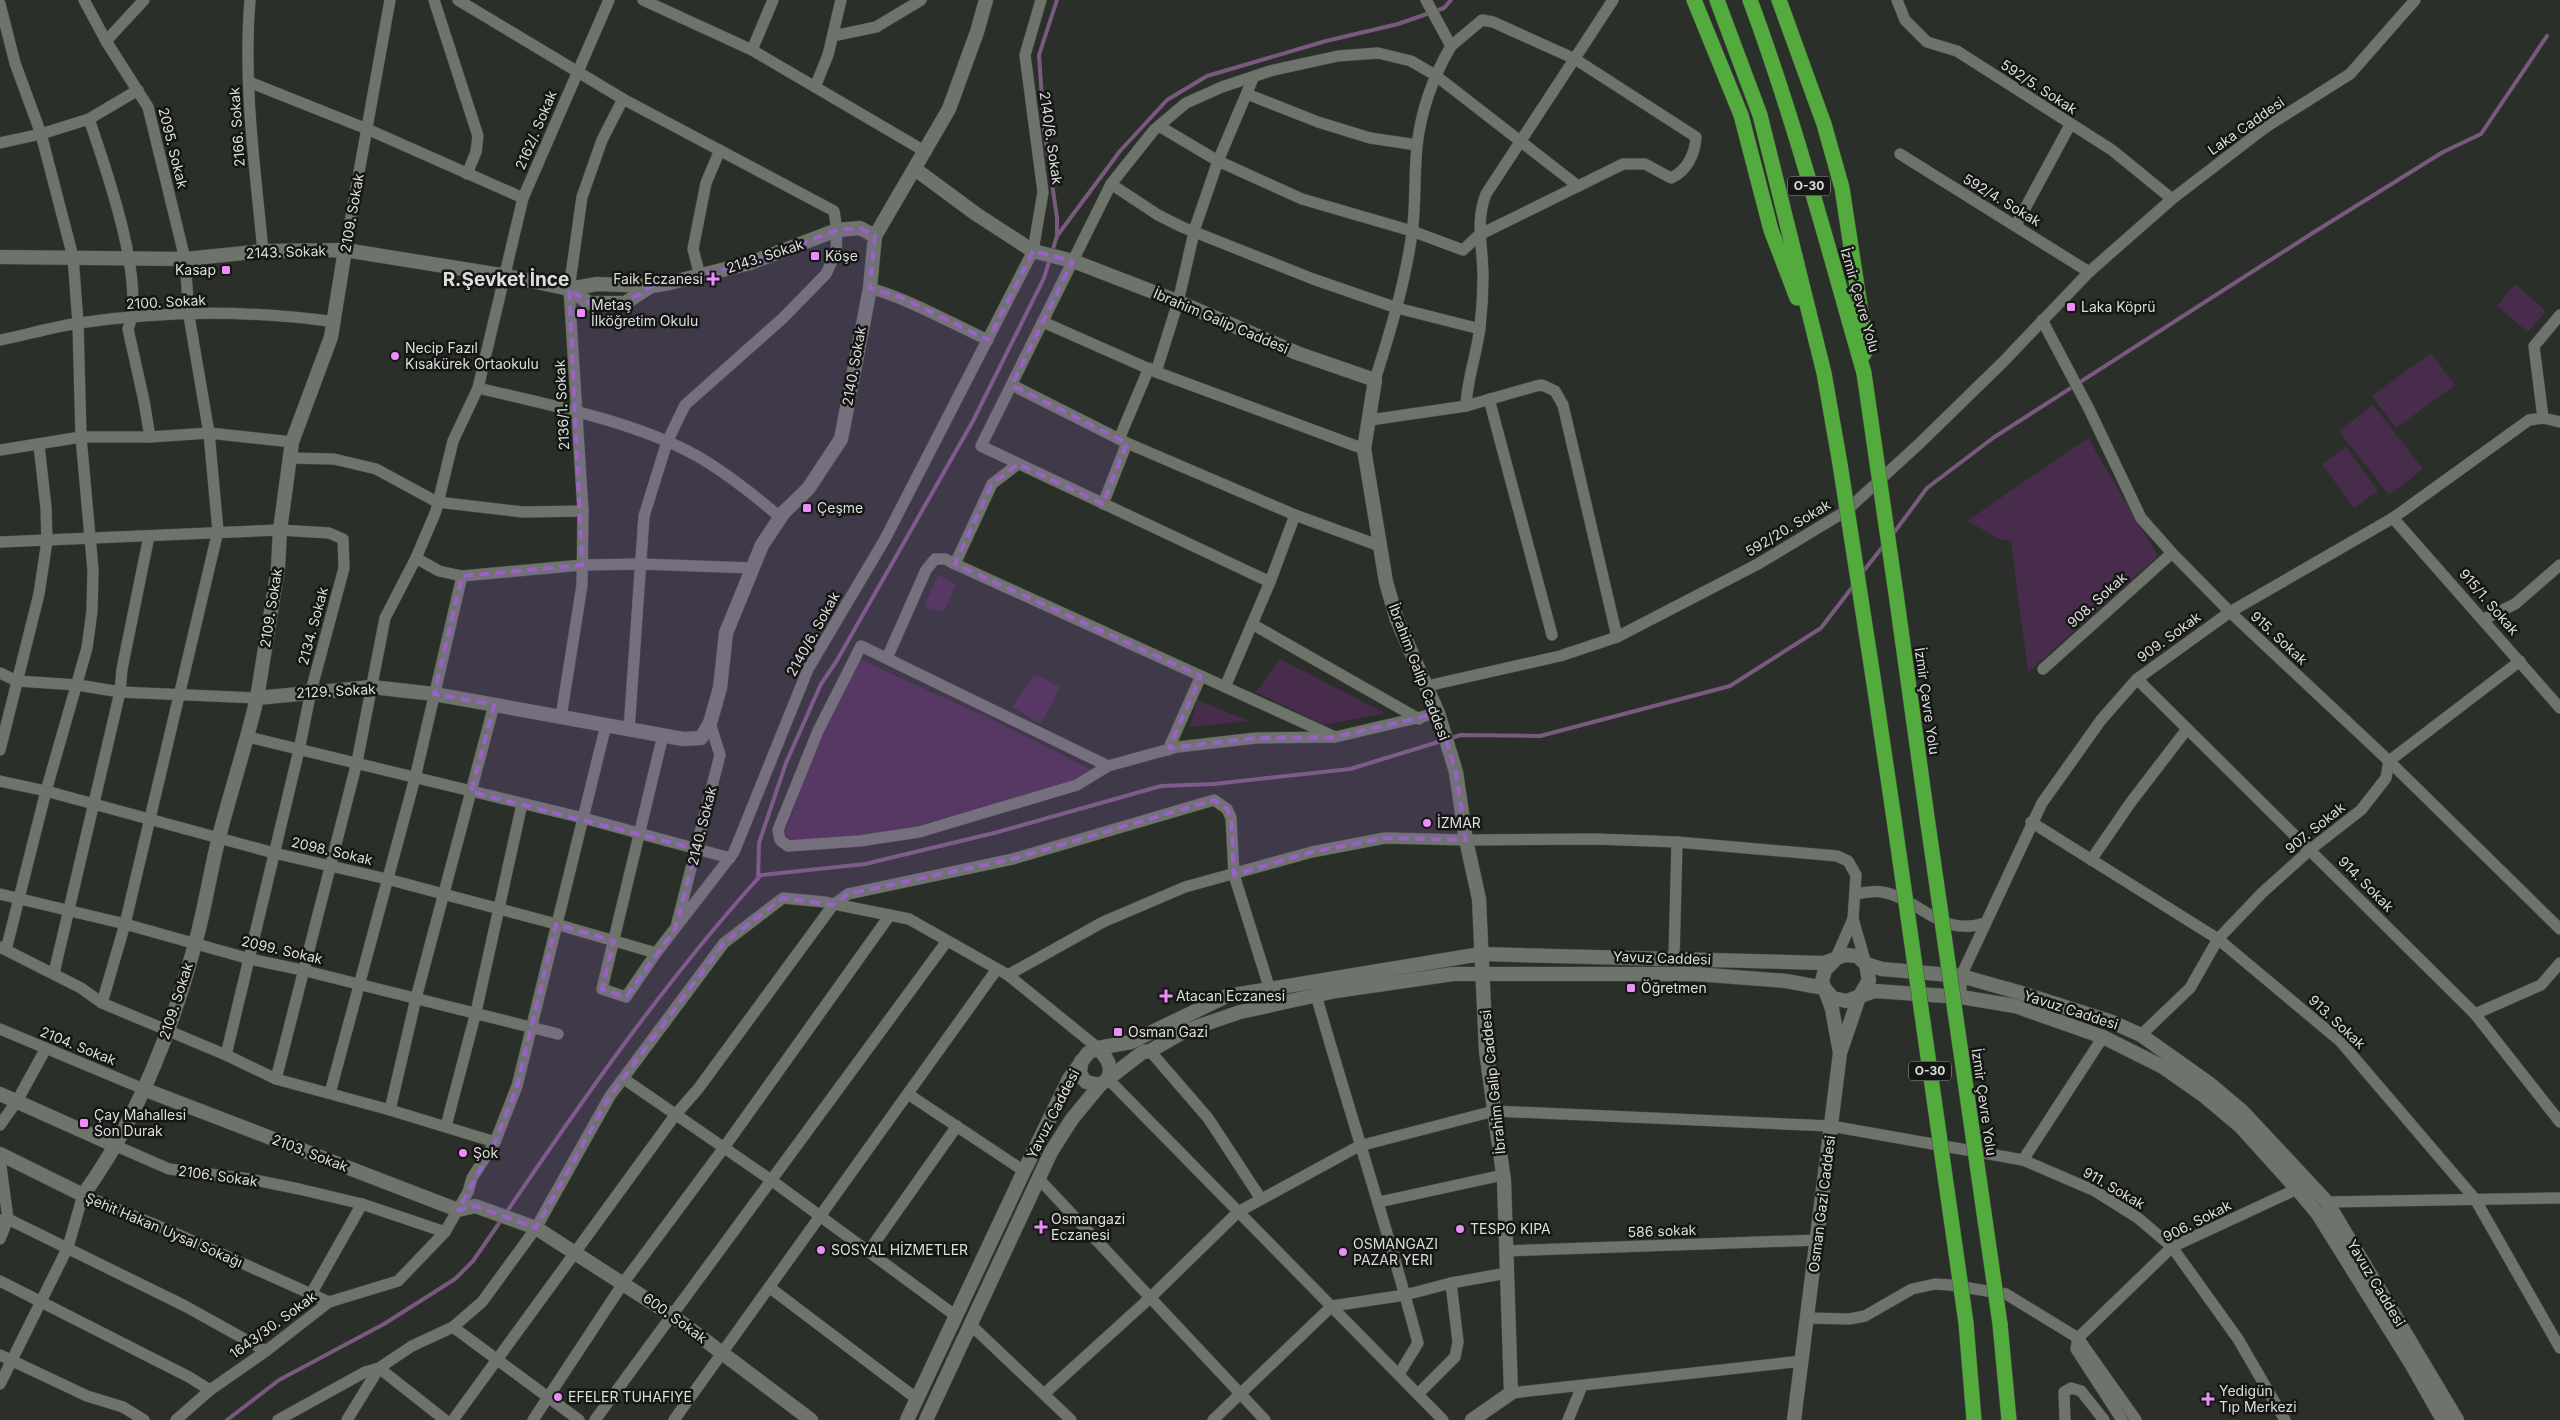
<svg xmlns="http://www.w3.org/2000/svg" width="2560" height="1420" font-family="Inter,sans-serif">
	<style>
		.green { fill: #482c4c }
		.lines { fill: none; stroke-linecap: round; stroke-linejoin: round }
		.stream { stroke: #79597d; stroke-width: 4 }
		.minor-casing { stroke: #474c46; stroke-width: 12 }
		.tertiary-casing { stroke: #474c46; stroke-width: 15 }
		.secondary-casing { stroke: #474c46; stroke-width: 15 }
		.motorway-casing { stroke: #474c46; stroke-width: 16 }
		.minor { stroke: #6e736c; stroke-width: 11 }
		.tertiary { stroke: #6e736c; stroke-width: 14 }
		.secondary { stroke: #6e736c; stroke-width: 14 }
		.motorway { stroke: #53aa3d; stroke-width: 15 }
		.motorway-bridge-casing { stroke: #474c46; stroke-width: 16; stroke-linecap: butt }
		.motorway-bridge { stroke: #53aa3d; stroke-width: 15 }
		.marked { fill: #9862c7; fill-opacity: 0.2; stroke: #9862c7; stroke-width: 4; stroke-dasharray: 10 6; stroke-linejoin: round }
		.poi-dot { fill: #ed8cfa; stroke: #151714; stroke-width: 2 }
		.labels { text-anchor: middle; stroke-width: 5; stroke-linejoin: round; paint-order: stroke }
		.shield { fill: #151714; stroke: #a0a39f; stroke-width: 1 }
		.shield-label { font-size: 12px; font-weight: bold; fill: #dcdfdb }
		.street-label { font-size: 14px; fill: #dcdfdb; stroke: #151714 }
		.poi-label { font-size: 14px; fill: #dcdfdb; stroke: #151714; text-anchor: start }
		.district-label { font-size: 19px; font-weight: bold; fill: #dcdfdb; stroke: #151714 }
	</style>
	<rect width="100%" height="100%" fill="#2b2f2a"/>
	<g class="green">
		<path d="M2515,284L2546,311L2528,332L2497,306Z"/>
		<path d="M2431,353L2455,385L2396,428L2372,396Z"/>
		<path d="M2373,405L2423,469L2389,495L2339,431Z"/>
		<path d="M2088,438L2158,556L2028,672L2011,541L2000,539L1967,521Z"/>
		<path d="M2346,447L2378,491L2354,508L2322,464Z"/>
		<path d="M938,575L956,584L944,612L924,607Z"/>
		<path d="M859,659L991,719L1092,770L1074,782L896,831L798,841L789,839L785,833L815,750Z"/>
		<path d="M1280,659L1385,713L1324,725L1256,692Z"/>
		<path d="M1034,674L1060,687L1041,724L1012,707Z"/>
		<path d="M1197,700L1249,721L1190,727Z"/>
	</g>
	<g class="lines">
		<g class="stream">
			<path d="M1057,236L1120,151L1167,100L1207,76L1326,41L1398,24L1444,8L1451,0"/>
			<path d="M1893,534L1927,488L1993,438L2311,234L2443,152L2481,134L2547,36"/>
			<path d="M1862,573L1884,545"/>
			<path d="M758,879L759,843L786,763L821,684L836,662L973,421L1044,278L1057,236V218L1044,128L1039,55L1057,0"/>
			<path d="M506,1213C585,1096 666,980 761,875L865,864L994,833L1161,786L1214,784L1350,769L1461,735L1540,736L1730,686L1821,628L1854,585"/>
			<path d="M227,1420L279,1380L384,1324L455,1279L473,1261L502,1219"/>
		</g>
		<g class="minor-casing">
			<g id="minor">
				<path d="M84,0L106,41L148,107L185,259L189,316L209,433L218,531L125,924L102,1003"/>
				<path d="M250,0C243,83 255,168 263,251"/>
				<path d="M434,0L478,136L476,152L467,174"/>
				<path d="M458,0L623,99L834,211L837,230L836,252L826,274L783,318L685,405L667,442L644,516L629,730"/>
				<path d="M643,0L752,50L926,152"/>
				<path d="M1897,0L1905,20L1927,42L1957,51L2112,150L2172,199"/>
				<path d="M0,4L15,63L41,134L73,257L78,323L81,437L93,570L92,611L87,648L46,791L6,950"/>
				<path d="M833,36L876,27L921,0"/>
				<path d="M106,41L144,0"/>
				<path d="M752,50L773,0"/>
				<path d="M1254,76L1218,161L1195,228L1178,302L1156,372L1364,449"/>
				<path d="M249,82L367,129L523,198"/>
				<path d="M815,87L828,55L841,0"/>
				<path d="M1247,94L1318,122L1370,138L1417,145"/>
				<path d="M89,119C105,166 147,284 128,329L144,401L150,437"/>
				<path d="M1159,126L1218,161L1302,199L1412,231L1463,250L1479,235L1623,164H1645L1671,178C1687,171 1695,154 1696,137L1575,59L1493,22L1482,20L1451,46"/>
				<path d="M0,143L41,134L89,119L138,90"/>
				<path d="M1900,154L2089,272"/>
				<path d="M1111,184L1158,215L1182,227L1313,279L1397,308L1480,329"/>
				<path d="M2016,225L2070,125"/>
				<path d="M345,250L390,0"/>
				<path d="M700,276L693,249L706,183L720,150"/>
				<path d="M870,288C911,300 949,322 988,340"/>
				<path d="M2042,320L2089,409L2141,518L2172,553L2230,612L2389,761L2560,929"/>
				<path d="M1043,322L1156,372"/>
				<path d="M0,340C26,335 52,327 79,323C163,311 251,310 335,322"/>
				<path d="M1375,380C1390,332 1405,284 1412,233C1416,205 1414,175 1417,146C1421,110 1433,77 1451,46L1426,0"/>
				<path d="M1012,385L1127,443L1295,515"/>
				<path d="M478,388C549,405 634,421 697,456C727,473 754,495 780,517"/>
				<path d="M1489,399L1552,635"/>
				<path d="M1466,406C1467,379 1477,354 1480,327C1482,310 1483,293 1483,277C1483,248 1475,221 1486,194L1613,0"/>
				<path d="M2543,418L2534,346L2560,315"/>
				<path d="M1370,420L1466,406L1536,386L1542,385L1555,391L1563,405L1617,637"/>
				<path d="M1119,439L1149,368"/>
				<path d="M0,450L81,437H150L209,433L292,442"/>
				<path d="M289,458L334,459L376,469L437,502L523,512L583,511"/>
				<path d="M1018,464L992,484L955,564L1335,737L1438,713"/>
				<path d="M1103,504L1127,443"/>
				<path d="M2393,518L2560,708"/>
				<path d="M0,542L280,530L329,533L343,539L344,568L311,691L299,750L226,1055"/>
				<path d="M1380,546L1295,515L1270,582L981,446L1111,184L1154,130L1186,103L1222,87L1270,71L1338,56L1378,53L1411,61L1435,75L1578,186"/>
				<path d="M416,558L439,571L462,576L582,565L641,564L752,568"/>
				<path d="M2484,619L2515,604L2560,565"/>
				<path d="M1252,624L1419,719"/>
				<path d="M887,658L926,570L935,559H945L955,564"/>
				<path d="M2043,669L2172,553"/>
				<path d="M0,673L17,681L78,685L120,692L257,698"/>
				<path d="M2137,679L2475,1014L2560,1122"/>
				<path d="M1427,686L1560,656L1617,637L1758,564L1846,511L1920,443L2003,362L2089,272L2172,199L2266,127L2350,74L2415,0"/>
				<path d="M1225,687L1270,582"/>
				<path d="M561,717L582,585L583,511L569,289L582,197L602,140L623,99"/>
				<path d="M663,735L602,989L626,997L656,953L734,852L808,669L885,539L1033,251L1043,192L1025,55L1041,0"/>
				<path d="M248,737L583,818L730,858"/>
				<path d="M0,750L39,594L47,541L46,508L39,445"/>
				<path d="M1168,750L1201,676"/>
				<path d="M1108,766L861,646L818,731L778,830L780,840L788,846L859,841L919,832L1077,785L1108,766L1177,747L1256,738L1335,737"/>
				<path d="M0,781L46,791L274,853L387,879L556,924L656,953"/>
				<path d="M2031,822L2218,939L2340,1041L2475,1199L2560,1348"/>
				<path d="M2091,860L2131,802L2187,729"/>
				<path d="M0,894L125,924L250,959L302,970L558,1034"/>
				<path d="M1855,894C1863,893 1874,890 1882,892C1922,899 1939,938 1985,923"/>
				<path d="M1853,919L1866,964"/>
				<path d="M677,923L720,755L710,723"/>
				<path d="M0,947L81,988L102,1003L226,1055L276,1079L390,1110L495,1142"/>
				<path d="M1674,958L1677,842"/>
				<path d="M54,973L120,692L122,669L149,536"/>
				<path d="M1008,975L1103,922L1185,887L1312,852L1385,838L1466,840L1596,839L1677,842L1837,856L1848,861L1856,875L1853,919L1835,960"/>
				<path d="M1316,995C1349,1111 1387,1226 1418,1343L1399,1374"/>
				<path d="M1961,997V976L2042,803L2101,720L2137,679L2230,612L2393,518L2529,420L2543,418L2560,422"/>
				<path d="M2475,1014L2541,985L2560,963"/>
				<path d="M0,1029L146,1090"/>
				<path d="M2141,1035L2190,988L2218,939L2263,892L2311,849L2361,810L2386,778L2389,761L2520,661"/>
				<path d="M1150,1051L1208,1118L1261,1199"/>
				<path d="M276,1079L357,762L385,618L416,558L436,511L453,441L478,388L523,198L609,0"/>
				<path d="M624,1079L771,1180L956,1316"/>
				<path d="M1108,1079L1443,1420"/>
				<path d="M330,1093L415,778L462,576"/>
				<path d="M908,1094L1024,1171"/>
				<path d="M390,1110L416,998L494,705"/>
				<path d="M0,1125L17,1101L45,1050"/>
				<path d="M446,1126L476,1012L522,804"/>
				<path d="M114,1145L169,1169L250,1179L299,1189L362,1204L445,1232"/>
				<path d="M0,1159L8,1219L2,1220"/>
				<path d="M2023,1160L2103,1037"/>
				<path d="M1039,1179L1265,1420"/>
				<path d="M1379,1202L1503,1175"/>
				<path d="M2327,1202L2560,1198"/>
				<path d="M0,1239L8,1219L185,1306L266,1351"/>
				<path d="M1506,1251L1818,1240"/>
				<path d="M868,1252L957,1126"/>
				<path d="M0,1281L189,1377L210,1390"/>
				<path d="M769,1287L917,1399"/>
				<path d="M311,1294L362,1204"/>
				<path d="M1806,1318L1849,1319L1865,1316L1912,1289L1935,1284L1950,1285L2006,1294L2078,1338L2136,1420"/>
				<path d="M453,1327L579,1420"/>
				<path d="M968,1334L972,1326L1071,1420"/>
				<path d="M0,1355L87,1396L123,1407L144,1420"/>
				<path d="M0,1384L68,1247L83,1195L168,1230L329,1302"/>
				<path d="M1511,1393L1802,1361"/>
				<path d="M1044,1394L1151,1297L1238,1212L1359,1146L1494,1111L1831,1126L2023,1160L2095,1191L2138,1218L2172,1247L2238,1339L2285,1420"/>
				<path d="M1418,1394L1455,1357L1458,1342L1451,1283"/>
				<path d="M176,1420L210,1390L266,1351L329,1302L398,1281L445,1232L468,1192L472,1178L495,1142L517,1086L606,725"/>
				<path d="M278,1420L365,1372L379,1368L412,1346L453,1327L482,1302L536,1228L610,1096L724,943L783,898L824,902L909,919L1008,975L1098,1048"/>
				<path d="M347,1420L379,1368L445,1420"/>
				<path d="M453,1420L676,1114L698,1089L833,905L848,894L1013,859L1214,800L1227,809L1231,818L1234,875L1270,990"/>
				<path d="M533,1420L624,1282L723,1149L890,915"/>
				<path d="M595,1420L947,941"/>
				<path d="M674,1420L997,969"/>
				<path d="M1213,1420L1332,1306L1405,1295L1451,1283L1507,1273"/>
				<path d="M1568,1420L1582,1386"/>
				<path d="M2065,1420L2064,1392L2071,1388L2081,1391L2104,1420"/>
				<path d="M2122,1420L2076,1349L2078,1338L2172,1247L2297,1189"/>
			</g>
		</g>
		<g class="tertiary-casing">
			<g id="tertiary">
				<path d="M915,169L976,214L1033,251L1073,261L1174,300L1297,353L1375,380L1364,449L1386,582L1397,620L1438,713L1456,772L1466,840L1479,899L1486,1051L1504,1181L1511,1393L1472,1420"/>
				<path d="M875,236L949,109L977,32L986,0"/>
				<path d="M257,698L278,568L280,530L292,442L331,337L345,250"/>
			</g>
		</g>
		<g class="secondary-casing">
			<g id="secondary">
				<path d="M0,257L185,259L263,251L345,250L507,276L569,289L597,284L651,286L669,283L750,263L837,230L860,228L875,236L870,288L841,439L808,489L784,512L762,545L726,633L720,688L710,723L701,738L683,739L434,694L372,687L257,698C246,745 231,790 219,837C210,872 205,909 195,944C171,1033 137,1121 83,1195L0,1154"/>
				<path d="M569,289L589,303H625L651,286"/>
				<path d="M1098,1048C1107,1058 1113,1066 1108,1079"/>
				<path d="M1841,1050L1859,997L1869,980L1866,964"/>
				<path d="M1081,1061L1080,1074L1086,1082L1100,1085"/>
				<path d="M146,1090L458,1210L475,1206L536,1228L673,1316L811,1420"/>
				<path d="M0,1094L114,1145"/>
				<path d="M907,1420L1024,1171L1069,1079L1088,1053L1098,1048L1131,1042L1227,996L1481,954L1824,963L1845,955L1857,956L1866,964L1882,969L1961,976L2018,992L2112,1022L2141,1035L2210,1084L2242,1111L2327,1202L2457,1420"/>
				<path d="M926,1420L1051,1152L1072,1119L1100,1085L1143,1052L1150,1051L1185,1031L1240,1012L1336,991L1453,974H1695L1786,981L1824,988L1833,998L1846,1001L1875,991L1961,997L2015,1006L2103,1037L2163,1067L2203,1095L2241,1127L2297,1189L2318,1214L2412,1365L2443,1420"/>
				<path d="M1794,1420L1840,1053L1832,1009L1822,981L1825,970L1835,960"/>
			</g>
		</g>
		<g class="motorway-casing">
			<g id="motorway">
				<path d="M1694,0L1741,115L1771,230L1797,298"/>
				<path d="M1717,0L1760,115L1824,373L1840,464"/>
				<path d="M1750,0C1795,121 1828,248 1864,373"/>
				<path d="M1779,0L1824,124L1842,188L1864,332V354"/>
				<path d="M1896,594L1928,824"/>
				<path d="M1873,677L1894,819"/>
				<path d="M1966,1323L1974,1420"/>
				<path d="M2000,1324L2009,1420"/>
			</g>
		</g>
		<use href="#minor" class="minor"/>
		<use href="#tertiary" class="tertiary"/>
		<use href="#secondary" class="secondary"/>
		<use href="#motorway" class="motorway"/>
		<g class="motorway-bridge-casing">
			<g id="motorway-bridge">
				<path d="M1864,373L1896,594"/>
				<path d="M1840,464L1873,677"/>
				<path d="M1894,819L1966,1323"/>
				<path d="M1928,824L2000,1324"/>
			</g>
		</g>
		<use href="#motorway-bridge" class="motorway-bridge"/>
	</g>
	<path class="marked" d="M860,228L875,236L870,288L901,297L988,340L1033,251L1073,261L1012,385L1127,443L1103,504L1018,464L992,484L955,564L1201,676L1169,748L1256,738L1335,737L1438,713L1456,772L1466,840L1385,838L1312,852L1234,875L1231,818L1227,809L1214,800L1013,859L848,894L833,905L783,898L724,943L610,1096L536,1228L475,1206L458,1210L495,1142L517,1086L556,924L614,941L602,989L626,997L675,929L696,849L471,792L494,705L434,694L462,576L582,565L569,289L589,303H625L651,286L750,263L837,230Z"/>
	<g class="poi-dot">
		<rect x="810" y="251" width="10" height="10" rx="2.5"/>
		<rect x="221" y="265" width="10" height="10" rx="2.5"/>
		<path d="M710.5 271.5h5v5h5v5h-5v5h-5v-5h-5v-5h5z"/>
		<rect x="2066" y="302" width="10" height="10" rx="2.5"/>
		<rect x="576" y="308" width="10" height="10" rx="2.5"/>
		<circle cx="395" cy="356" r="5"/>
		<rect x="802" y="503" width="10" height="10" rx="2.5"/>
		<circle cx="1427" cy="823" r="5"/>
		<rect x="1626" y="983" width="10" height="10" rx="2.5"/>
		<path d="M1163.5 988.5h5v5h5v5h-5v5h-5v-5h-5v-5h5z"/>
		<rect x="1113" y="1027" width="10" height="10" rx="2.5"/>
		<rect x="79" y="1118" width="10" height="10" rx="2.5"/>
		<circle cx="463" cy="1153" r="5"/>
		<path d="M1038.5 1219.5h5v5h5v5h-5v5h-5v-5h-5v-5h5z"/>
		<circle cx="1460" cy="1229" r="5"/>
		<circle cx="821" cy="1250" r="5"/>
		<circle cx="1343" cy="1252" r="5"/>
		<circle cx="558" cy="1397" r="5"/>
		<path d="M2205.5 1391.5h5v5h5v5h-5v5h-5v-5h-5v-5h5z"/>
	</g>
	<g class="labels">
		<g class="shield">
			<rect x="1788" y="176.5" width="42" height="19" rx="4"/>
			<rect x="1909" y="1061.5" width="42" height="19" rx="4"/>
		</g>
		<g class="shield-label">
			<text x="1809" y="190">O-30</text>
			<text x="1930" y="1075">O-30</text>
		</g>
		<g class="street-label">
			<text transform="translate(2039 87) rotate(33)" y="5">592/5. Sokak</text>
			<text transform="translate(2246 126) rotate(-35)" y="5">Laka Caddesi</text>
			<text transform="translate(237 127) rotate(-94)" y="5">2166. Sokak</text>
			<text transform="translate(536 130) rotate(-67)" y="5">2162/. Sokak</text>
			<text transform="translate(1051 138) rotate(82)" y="5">2140/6. Sokak</text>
			<text transform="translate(173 148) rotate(76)" y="5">2095. Sokak</text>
			<text transform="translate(2002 200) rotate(31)" y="5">592/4. Sokak</text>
			<text transform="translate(352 213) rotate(-80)" y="5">2109. Sokak</text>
			<text transform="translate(286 252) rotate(-2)" y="5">2143. Sokak</text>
			<text transform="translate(765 256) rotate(-18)" y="5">2143. Sokak</text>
			<text transform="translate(1860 300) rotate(74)" y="5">İzmir Çevre Yolu</text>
			<text transform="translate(166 302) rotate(-3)" y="5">2100. Sokak</text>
			<text transform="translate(1221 321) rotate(23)" y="5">İbrahim Galip Caddesi</text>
			<text transform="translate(854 366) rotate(-80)" y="5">2140. Sokak</text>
			<text transform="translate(562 405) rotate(-93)" y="5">2136/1. Sokak</text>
			<text transform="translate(1788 528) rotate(-31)" y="5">592/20. Sokak</text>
			<text transform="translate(2097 600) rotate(-42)" y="5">908. Sokak</text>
			<text transform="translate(2489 602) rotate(49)" y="5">915/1. Sokak</text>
			<text transform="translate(271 608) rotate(-81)" y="5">2109. Sokak</text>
			<text transform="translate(313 626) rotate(-75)" y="5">2134. Sokak</text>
			<text transform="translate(813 634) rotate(-61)" y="5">2140/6. Sokak</text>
			<text transform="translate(2169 637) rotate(-36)" y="5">909. Sokak</text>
			<text transform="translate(2279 638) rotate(43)" y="5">915. Sokak</text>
			<text transform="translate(1419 672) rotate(69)" y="5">İbrahim Galip Caddesi</text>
			<text transform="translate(336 691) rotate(-3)" y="5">2129. Sokak</text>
			<text transform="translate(1927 701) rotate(82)" y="5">İzmir Çevre Yolu</text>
			<text transform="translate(702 826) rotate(-76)" y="5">2140. Sokak</text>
			<text transform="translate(2315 828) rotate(-39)" y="5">907. Sokak</text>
			<text transform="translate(332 851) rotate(13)" y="5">2098. Sokak</text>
			<text transform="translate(2366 884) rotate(45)" y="5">914. Sokak</text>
			<text transform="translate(282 950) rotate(13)" y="5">2099. Sokak</text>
			<text transform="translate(1662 958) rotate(2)" y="5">Yavuz Caddesi</text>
			<text transform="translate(176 1001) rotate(-72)" y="5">2109. Sokak</text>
			<text transform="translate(2071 1010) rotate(18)" y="5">Yavuz Caddesi</text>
			<text transform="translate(2337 1022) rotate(43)" y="5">913. Sokak</text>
			<text transform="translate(78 1046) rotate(22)" y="5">2104. Sokak</text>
			<text transform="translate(1493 1082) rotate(-96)" y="5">İbrahim Galip Caddesi</text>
			<text transform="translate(1984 1102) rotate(82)" y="5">İzmir Çevre Yolu</text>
			<text transform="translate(1053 1114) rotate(-63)" y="5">Yavuz Caddesi</text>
			<text transform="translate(310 1153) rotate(21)" y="5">2103. Sokak</text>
			<text transform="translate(218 1176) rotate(8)" y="5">2106. Sokak</text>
			<text transform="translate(2114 1188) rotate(30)" y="5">911. Sokak</text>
			<text transform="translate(1822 1204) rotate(-83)" y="5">Osman Gazi Caddesi</text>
			<text transform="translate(2197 1221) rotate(-27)" y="5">906. Sokak</text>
			<text transform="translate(164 1230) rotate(23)" y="5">Şehit Hakan Uysal Sokağı</text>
			<text transform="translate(1662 1231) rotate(-2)" y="5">586 sokak</text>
			<text transform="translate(2376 1283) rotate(59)" y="5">Yavuz Caddesi</text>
			<text transform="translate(675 1318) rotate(36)" y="5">600. Sokak</text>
			<text transform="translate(273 1325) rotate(-36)" y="5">1643/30. Sokak</text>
		</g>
		<g class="poi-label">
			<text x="825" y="261">Köşe</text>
			<text x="216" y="275" text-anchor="end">Kasap</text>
			<text x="703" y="284" text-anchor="end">Faik Eczanesi</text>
			<text x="591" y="310">Metaş<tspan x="591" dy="16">İlköğretim Okulu</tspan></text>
			<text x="2081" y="312">Laka Köprü</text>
			<text x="405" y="353">Necip Fazıl<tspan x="405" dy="16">Kısakürek Ortaokulu</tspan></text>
			<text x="817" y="513">Çeşme</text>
			<text x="1437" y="828">İZMAR</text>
			<text x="1641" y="993">Öğretmen</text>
			<text x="1176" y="1001">Atacan Eczanesi</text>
			<text x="1128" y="1037">Osman Gazi</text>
			<text x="94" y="1120">Çay Mahallesi<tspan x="94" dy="16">Son Durak</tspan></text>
			<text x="473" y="1158">Şok</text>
			<text x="1051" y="1224">Osmangazi<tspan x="1051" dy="16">Eczanesi</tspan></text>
			<text x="1470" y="1234">TESPO KIPA</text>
			<text x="1353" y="1249">OSMANGAZI<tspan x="1353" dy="16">PAZAR YERI</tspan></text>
			<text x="831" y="1255">SOSYAL HİZMETLER</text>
			<text x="2219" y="1396">Yedigün<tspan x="2219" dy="16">Tıp Merkezi</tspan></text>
			<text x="568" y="1402">EFELER TUHAFIYE</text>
		</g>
		<g class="district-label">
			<text x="506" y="286">R.Şevket İnce</text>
		</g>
	</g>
</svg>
